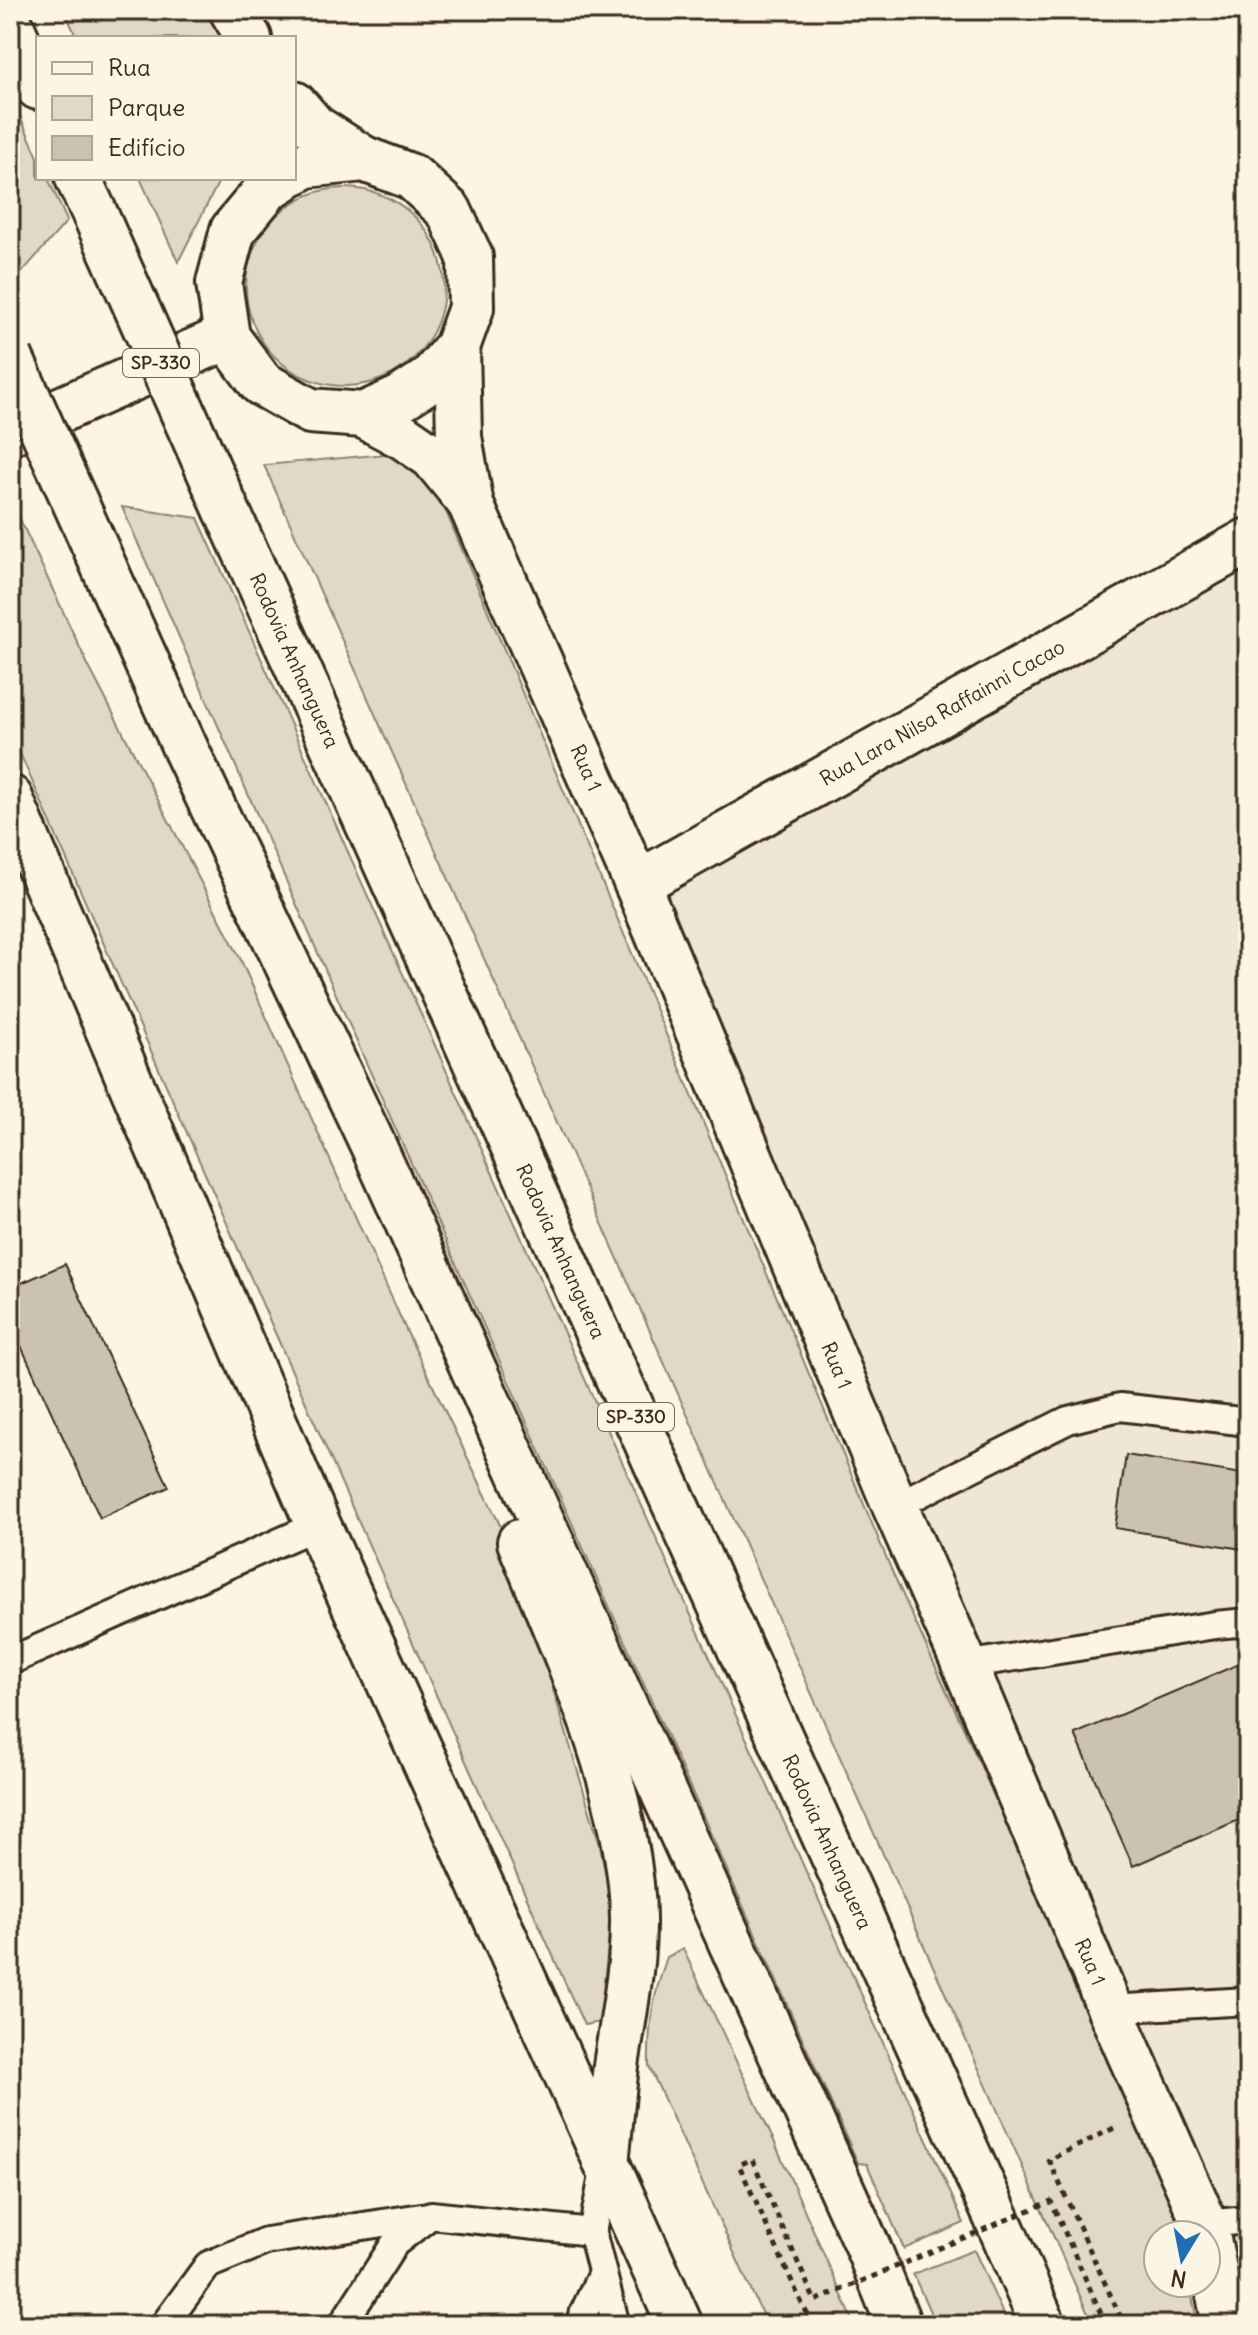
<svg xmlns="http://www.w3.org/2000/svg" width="1258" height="2335" font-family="Delius,sans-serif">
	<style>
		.built { fill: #eee6d6 }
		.green { fill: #e0d8c8; stroke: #8e8173; stroke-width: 2 }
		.building { fill: #ccc2b3; stroke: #3b2a1e; stroke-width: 2 }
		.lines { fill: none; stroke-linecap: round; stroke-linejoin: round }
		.lane-casing { stroke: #3b2a1e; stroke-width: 32 }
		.secondary-casing { stroke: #3b2a1e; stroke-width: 50 }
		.highway-casing { stroke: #3b2a1e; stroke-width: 50 }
		.path { stroke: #3b2a1e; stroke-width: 5; stroke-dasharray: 6 6; stroke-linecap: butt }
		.lane { stroke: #fcf5e5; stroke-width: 26 }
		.secondary { stroke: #fcf5e5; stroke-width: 44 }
		.highway { stroke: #fcf5e5; stroke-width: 44 }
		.highway-bridge-casing { stroke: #3b2a1e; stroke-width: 50; stroke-linecap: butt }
		.path-bridge { stroke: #3b2a1e; stroke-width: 5; stroke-dasharray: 6 6; stroke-linecap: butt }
		.highway-bridge { stroke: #fcf5e5; stroke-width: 44 }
		.labels { text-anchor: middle; stroke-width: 6; stroke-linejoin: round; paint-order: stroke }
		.shield { fill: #fcf5e5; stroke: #75675a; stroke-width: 2 }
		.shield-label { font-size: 18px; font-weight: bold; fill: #3b2a1e }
		.street-label { font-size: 20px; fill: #3b2a1e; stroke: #fcf5e5 }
	</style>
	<rect width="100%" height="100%" fill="#fcf5e5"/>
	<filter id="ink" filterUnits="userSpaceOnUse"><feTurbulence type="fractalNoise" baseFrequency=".0125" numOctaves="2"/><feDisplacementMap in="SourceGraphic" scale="16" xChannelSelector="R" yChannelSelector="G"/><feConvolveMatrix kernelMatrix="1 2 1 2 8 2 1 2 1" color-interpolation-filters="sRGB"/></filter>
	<g filter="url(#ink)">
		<path class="built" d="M1248,514V2274L637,884Z"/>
		<g class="green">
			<path d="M64,10H205L221,38H77Z"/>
			<path d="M10,94L38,157V178H48L67,221L18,277L10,259Z"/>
			<path d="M140,178H223L218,183L178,262Z"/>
			<circle cx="345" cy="287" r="99"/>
			<path d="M387,454L414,463L434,483L892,1571L1165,2171L1179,2235H1158V2283H1189L1198,2325H1093L264,465Z"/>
			<path d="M11,500L88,665L239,956L406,1330L500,1525L524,1593L600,1845L612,1907L600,2022L584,2025L347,1496L10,731Z"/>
			<path d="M122,507L198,518L964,2223L904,2249L867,2164L858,2163L360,1049Z"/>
			<path d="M683,1949L774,2141L855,2325H767L649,2066C648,2023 653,1997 667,1957Z"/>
			<path d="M974,2250L1008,2325H936L913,2274Z"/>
		</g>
		<g class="building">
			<path d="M65,1264L169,1487L100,1518L10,1322V1288Z"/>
			<path d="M1126,1455L1248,1475V1550L1115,1528Z"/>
			<path d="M1248,1660V1816L1133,1866L1075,1734Z"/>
		</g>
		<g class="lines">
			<g class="lane-casing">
				<g id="lane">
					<path d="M895,1506L1068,1420L1120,1407L1248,1422"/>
					<path d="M10,1661L318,1525"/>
					<path d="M965,1665L1215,1625L1248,1622"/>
					<path d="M1110,2009L1248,2001"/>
					<path d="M1205,2224L1248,2220"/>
					<path d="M592,2232L616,2325"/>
					<path d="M164,2325L208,2265L266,2241L428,2216"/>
					<path d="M342,2325L395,2243L431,2215L592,2232L605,2166"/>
					<path d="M578,2325L602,2273"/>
				</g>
			</g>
			<g class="secondary-casing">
				<g id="secondary">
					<path d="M284,178L268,188L233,230L219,283L227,337L261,383L310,411L363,415L401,398L430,379L457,347L471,308L470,257L449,211L412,177L364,159L306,165L294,172"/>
					<path id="s1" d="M457,347L459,437L471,505L637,884L895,1506L965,1665L1110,2009L1205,2224"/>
					<path d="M363,415L404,437L433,457L468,500"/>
					<path d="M10,432L227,337"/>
					<path d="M10,798L318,1525L680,2325"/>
					<path id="s2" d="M637,884L1248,541"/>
				</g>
			</g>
			<g class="highway-casing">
				<g id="highway">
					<path d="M232,10L249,38"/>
					<path d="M10,24L38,87"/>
					<path d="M294,104L314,127L364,159"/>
					<path d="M78,178L95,214"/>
					<path id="s3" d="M227,511L1004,2234L1043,2325"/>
					<path d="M92,540L186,750L372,1143L869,2250L899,2325"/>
					<path d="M520,1542C565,1653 618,1764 631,1884C638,1943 626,2001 617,2059C612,2094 610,2128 606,2163"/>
					<path d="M1205,2224L1225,2325"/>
				</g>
			</g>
			<path class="path" d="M1114,2128L1049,2160L1124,2325"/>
			<use href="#lane" class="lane"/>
			<use href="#secondary" class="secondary"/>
			<use href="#highway" class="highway"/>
			<g class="highway-bridge-casing">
				<g id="highway-bridge">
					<path d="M95,214L227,511"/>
					<path d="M10,357L92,540"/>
				</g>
			</g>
			<path class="path-bridge" d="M814,2325L804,2308L739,2165L752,2159L815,2301L1051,2201L1106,2325"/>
			<use href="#highway-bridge" class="highway-bridge"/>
		</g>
	</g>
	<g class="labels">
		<g class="shield">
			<rect x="123" y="349" width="76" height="28" rx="6"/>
			<rect x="598" y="1403" width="76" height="28" rx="6"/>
		</g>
		<g class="shield-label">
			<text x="161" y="369">SP-330</text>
			<text x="636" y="1423">SP-330</text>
		</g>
		<g class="street-label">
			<text dy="7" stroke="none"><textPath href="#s3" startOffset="164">Rodovia Anhanguera</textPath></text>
			<text dy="7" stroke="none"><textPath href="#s2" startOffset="350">Rua Lara Nilsa Raffainni Cacao</textPath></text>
			<text dy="7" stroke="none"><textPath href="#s1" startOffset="446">Rua 1</textPath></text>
			<text dy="7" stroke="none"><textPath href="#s3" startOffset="812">Rodovia Anhanguera</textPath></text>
			<text dy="7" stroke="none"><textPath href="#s1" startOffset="1094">Rua 1</textPath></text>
			<text dy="7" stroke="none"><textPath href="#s3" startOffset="1460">Rodovia Anhanguera</textPath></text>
			<text dy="7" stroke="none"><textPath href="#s1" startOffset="1742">Rua 1</textPath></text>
		</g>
	</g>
	<rect width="1258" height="2335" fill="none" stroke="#fcf5e5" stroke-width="40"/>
	<rect x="20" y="20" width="1218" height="2295" fill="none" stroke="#3b2a1e" stroke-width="3" filter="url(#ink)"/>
	<rect x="36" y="36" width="260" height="144" fill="#fcf5e5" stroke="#afa495" stroke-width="2"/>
	<rect x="52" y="62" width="40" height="12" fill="#fcf5e5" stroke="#afa495" stroke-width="2"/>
	<text x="108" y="76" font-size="24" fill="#3b2a1e">Rua</text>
	<rect x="52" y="96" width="40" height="24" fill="#e0d8c8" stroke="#afa495" stroke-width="2"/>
	<text x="108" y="116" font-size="24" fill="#3b2a1e">Parque</text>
	<rect x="52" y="136" width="40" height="24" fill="#ccc2b3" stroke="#afa495" stroke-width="2"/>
	<text x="108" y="156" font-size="24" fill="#3b2a1e">Edifício</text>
	<g transform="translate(1182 2259) rotate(190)"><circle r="38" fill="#fcf5e5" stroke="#afa495" stroke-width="2"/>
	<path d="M0-6L14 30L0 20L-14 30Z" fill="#1f6fb2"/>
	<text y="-12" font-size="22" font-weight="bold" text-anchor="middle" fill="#3b2a1e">N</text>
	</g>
</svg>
